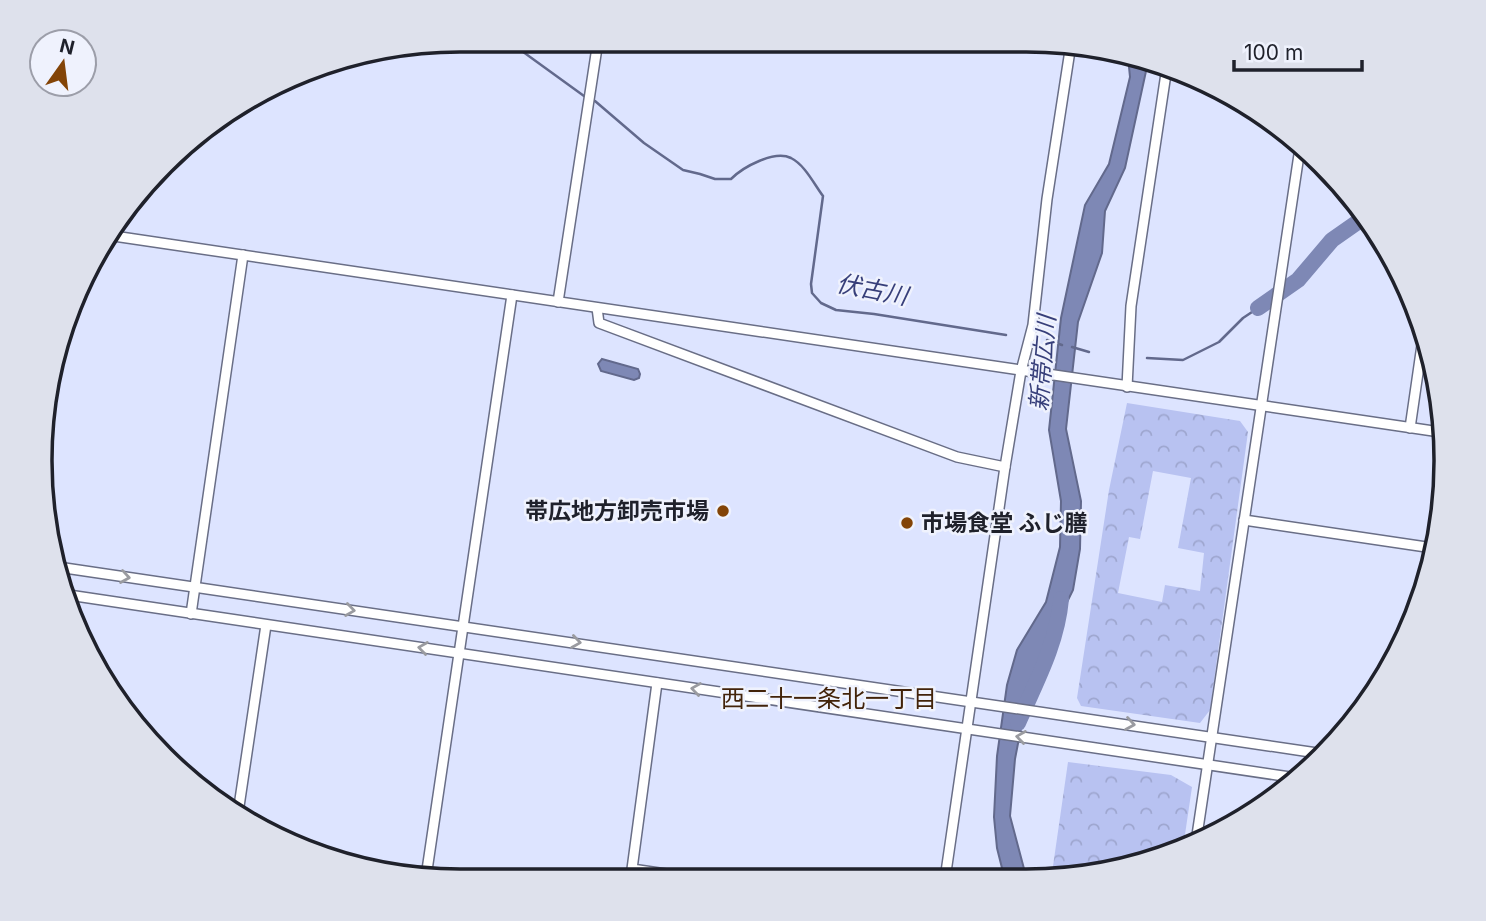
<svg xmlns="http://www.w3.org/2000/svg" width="1486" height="921" font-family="Inter,'Noto Sans JP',sans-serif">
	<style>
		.forest { fill: url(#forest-crowns); fill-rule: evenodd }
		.water { fill: #7e88b5; stroke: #62698c; stroke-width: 2 }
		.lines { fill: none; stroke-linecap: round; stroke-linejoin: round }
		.stream { stroke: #62698c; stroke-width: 2.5 }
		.river { stroke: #7e88b5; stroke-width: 16 }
		.minor-casing { stroke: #696e86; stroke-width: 12 }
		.minor { stroke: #fff; stroke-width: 9 }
		.oneway { stroke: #9a9ba0 }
		.poi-dot { fill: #834407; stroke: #eff2fd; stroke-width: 2.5 }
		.labels { text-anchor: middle; stroke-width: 5; stroke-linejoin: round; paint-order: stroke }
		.poi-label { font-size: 23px; font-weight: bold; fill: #1f212b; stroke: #eff2fd; text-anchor: end }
		.water-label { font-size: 24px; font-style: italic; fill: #373f7a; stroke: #eff2fd }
		.neighbourhood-label { font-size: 24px; fill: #42230a; stroke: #eff2fd }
		.rim { fill: none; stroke: #1f212b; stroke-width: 3.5 }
	</style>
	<defs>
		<pattern id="forest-crowns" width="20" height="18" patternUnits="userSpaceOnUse" patternTransform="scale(1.75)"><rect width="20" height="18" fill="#b8c2f1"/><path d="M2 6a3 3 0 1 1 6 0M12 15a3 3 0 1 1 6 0" fill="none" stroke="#9ea6cf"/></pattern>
	</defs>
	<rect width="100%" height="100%" fill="#dde4ff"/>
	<g class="forest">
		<path d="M1127,403L1240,421L1248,432L1210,710L1200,723L1081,706L1077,698L1109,490ZM1153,471L1191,478L1178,548L1204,553L1200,591L1165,585L1162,602L1118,593L1129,537L1140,539Z"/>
		<path d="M1068,762L1171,775L1192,787L1183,848L1160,859L1051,880Z"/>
	</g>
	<g class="water">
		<path d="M1128,57L1148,62L1125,168L1105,211L1102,253L1078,322L1066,429L1081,501L1080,549L1073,590L1042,653L1030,682L1015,759L1010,816L1027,880H1005L997,848L994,817L997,756L1007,685L1017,650L1046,602L1060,547L1061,501L1049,430L1061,318L1085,205L1109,164L1130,77Z"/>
		<path d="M602,359L638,369L640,374L639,378L634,380L601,371L598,364Z"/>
	</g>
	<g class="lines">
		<g class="stream">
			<path d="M508,41L584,96"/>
			<path d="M595,101L644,143L683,170L700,174L715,179H731C743,167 774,150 791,158C805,165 814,184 823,196L811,284L812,293L821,303L836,310L874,314L1006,335"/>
			<path d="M1047,340L1062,345"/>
			<path d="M1072,347L1089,352"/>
			<path d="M1147,358L1183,360L1219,342L1243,318L1258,308"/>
		</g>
		<g class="river">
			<path d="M1258,308L1298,280L1332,240L1362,219"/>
			<path d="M1018,723C1036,682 1057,644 1061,599"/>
		</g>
		<g class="minor-casing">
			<g id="minor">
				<path d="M107,235L1440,432"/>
				<path d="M558,302L598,41"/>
				<path d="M597,308L599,323L957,457L1005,467"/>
				<path d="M1127,387L1131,306L1167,67"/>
				<path d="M1410,428L1422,345"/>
				<path d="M1244,520L1433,548"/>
				<path d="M58,567L1317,753"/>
				<path d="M62,594L1290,777"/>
				<path d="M191,614L243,255"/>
				<path d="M657,683L632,869L693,878"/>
				<path d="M238,813L266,625"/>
				<path d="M1196,842L1300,148"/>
				<path d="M426,877L512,295"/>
				<path d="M945,879L1005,467L1021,371L1033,325L1047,199L1071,44"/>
			</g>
		</g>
		<use href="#minor" class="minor"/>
	</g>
	<defs><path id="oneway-chevron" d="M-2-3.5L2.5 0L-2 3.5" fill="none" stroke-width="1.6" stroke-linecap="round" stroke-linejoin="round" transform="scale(1.75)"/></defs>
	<g class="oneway">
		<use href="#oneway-chevron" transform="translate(125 577) rotate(9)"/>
		<use href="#oneway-chevron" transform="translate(350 610) rotate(8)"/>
		<use href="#oneway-chevron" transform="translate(576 642) rotate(8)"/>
		<use href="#oneway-chevron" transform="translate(423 648) rotate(-172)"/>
		<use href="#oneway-chevron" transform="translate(696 689) rotate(-172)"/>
		<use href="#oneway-chevron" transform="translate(1130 724) rotate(9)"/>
		<use href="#oneway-chevron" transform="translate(1021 737) rotate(-172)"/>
	</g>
	<g class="poi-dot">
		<circle cx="723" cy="511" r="7"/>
		<circle cx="907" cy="523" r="7"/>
	</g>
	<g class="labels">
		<g class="poi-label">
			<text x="709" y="519">帯広地方卸売市場</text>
			<text x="921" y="531" text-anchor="start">市場食堂 ふじ膳</text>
		</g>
		<g class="water-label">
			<text transform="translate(872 290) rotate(11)" y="8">伏古川</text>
			<text transform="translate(1043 363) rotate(-85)" y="8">新帯広川</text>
		</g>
		<g class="neighbourhood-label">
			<text x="829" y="707">西二十一条北一丁目</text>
		</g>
	</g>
	<path d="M0 0H1486V921H0ZM460 52H1026A408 408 0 0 1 1434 460V461A408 408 0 0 1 1026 869H460A408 408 0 0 1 52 461V460A408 408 0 0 1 460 52Z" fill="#dee1ec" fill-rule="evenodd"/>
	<path class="rim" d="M460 52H1026A408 408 0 0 1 1434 460V461A408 408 0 0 1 1026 869H460A408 408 0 0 1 52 461V460A408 408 0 0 1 460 52Z"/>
	<g transform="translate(63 63) rotate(14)"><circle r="33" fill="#eff2fd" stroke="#9c9ea9" stroke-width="2"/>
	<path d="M0-5L12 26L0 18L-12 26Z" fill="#834407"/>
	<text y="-10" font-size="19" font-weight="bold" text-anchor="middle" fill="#1f212b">N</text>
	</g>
	<path d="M1234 60v10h128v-10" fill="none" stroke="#1f212b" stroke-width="3.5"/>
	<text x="1244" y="60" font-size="21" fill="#1f212b" stroke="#eff2fd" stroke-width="5" paint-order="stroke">100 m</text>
</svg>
